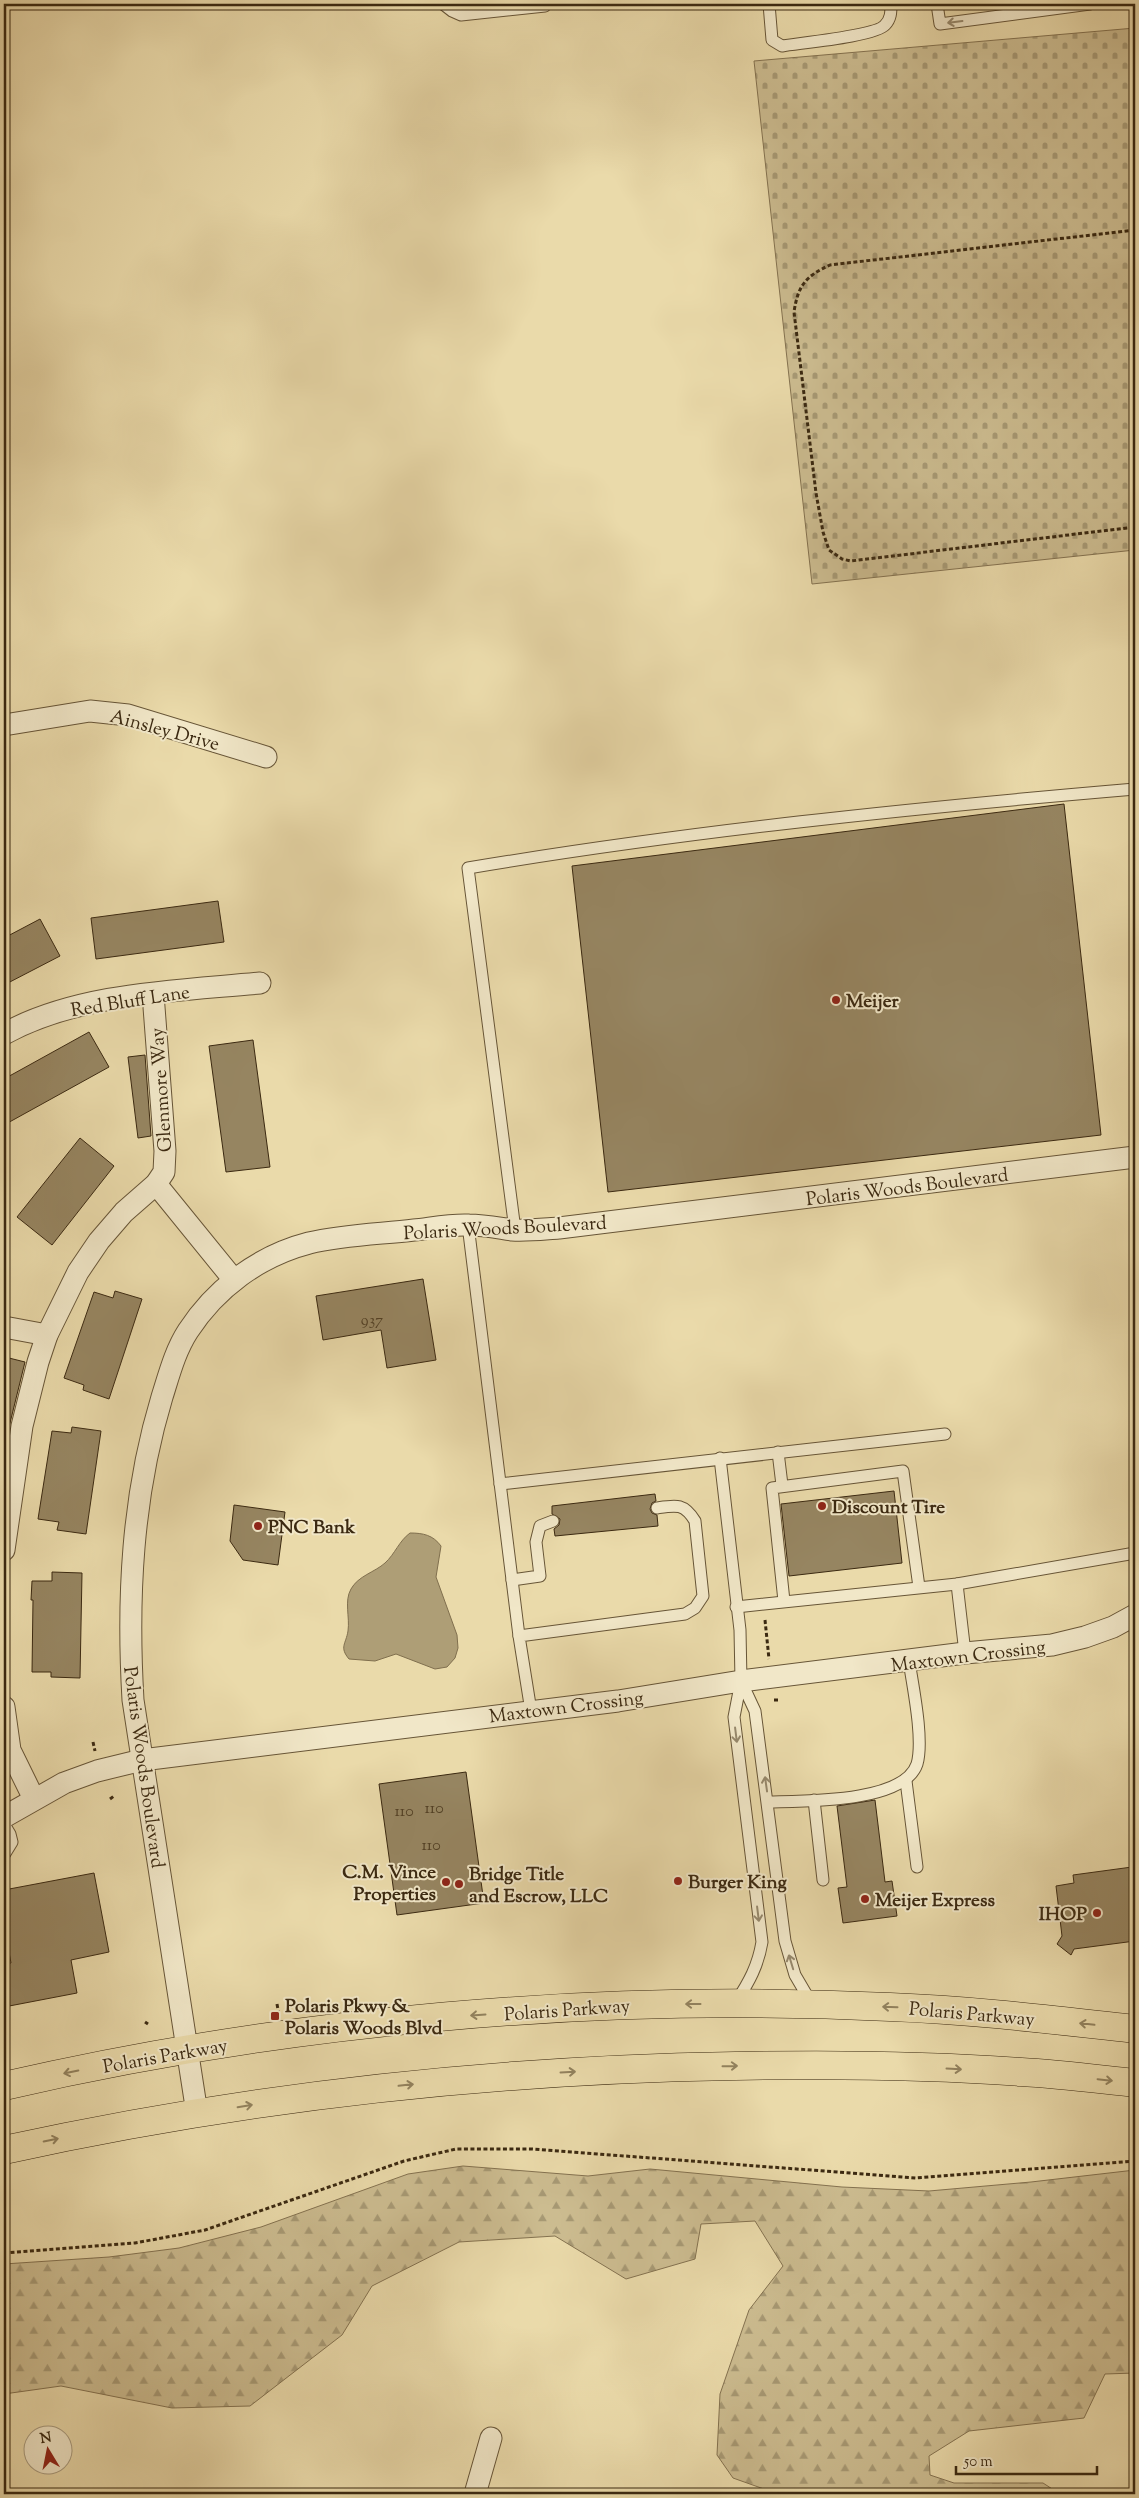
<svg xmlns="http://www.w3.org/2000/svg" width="1139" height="2498" font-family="'Sorts Mill Goudy',serif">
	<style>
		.forest { fill: url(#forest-firs); stroke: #847250 }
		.cemetery { fill: url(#cemetery-stones); stroke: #847250 }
		.water { fill: #ae9e76; stroke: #806f4e }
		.building { fill: #968561; stroke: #3b2911 }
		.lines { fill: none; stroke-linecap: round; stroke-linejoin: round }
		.lane-casing { stroke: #675537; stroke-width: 13 }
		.street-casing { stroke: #675537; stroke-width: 23 }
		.primary-casing { stroke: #3b2911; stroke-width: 29 }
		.path { stroke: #3b2911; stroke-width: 3; stroke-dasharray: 4 2.5; stroke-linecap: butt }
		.lane { stroke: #f1e7c8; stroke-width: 11 }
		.street { stroke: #f1e7c8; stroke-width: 21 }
		.primary { stroke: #eadaaa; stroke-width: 28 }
		.oneway { stroke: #96886c }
		.oneway2 { stroke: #92825e }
		.poi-dot { fill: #8f2418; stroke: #f1e7c8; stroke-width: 2 }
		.labels { text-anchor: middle; stroke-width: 4; stroke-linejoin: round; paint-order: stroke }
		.number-label { font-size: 16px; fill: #524025 }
		.street-label { font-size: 19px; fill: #3b2911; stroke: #f1e7c8 }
		.poi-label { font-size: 19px; font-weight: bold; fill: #3b2911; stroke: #f1e7c8; text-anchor: start }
	</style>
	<defs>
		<pattern id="forest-firs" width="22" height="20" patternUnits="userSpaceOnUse" patternTransform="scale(1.25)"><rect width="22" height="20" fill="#ccbc90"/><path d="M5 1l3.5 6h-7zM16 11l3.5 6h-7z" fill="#a79974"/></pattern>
		<pattern id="cemetery-stones" width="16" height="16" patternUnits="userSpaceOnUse" patternTransform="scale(1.25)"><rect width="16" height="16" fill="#ccbc90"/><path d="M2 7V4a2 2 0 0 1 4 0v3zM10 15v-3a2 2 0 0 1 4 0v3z" fill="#a79974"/></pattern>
	</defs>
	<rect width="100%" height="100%" fill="#eadaaa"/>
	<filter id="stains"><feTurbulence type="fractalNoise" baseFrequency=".004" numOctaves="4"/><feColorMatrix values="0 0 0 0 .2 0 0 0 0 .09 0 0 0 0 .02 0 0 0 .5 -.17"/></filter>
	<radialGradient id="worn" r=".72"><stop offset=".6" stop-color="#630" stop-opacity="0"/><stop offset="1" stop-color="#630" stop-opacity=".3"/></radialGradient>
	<path class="forest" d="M463,2166L588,2176L650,2169L842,2187L929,2191L1031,2182L1135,2170V2373L1105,2374L1084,2418L969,2431L929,2456L930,2475L954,2483H1043L1060,2494H778L733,2478L717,2455L720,2394L749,2310L783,2266L755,2221L701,2224L695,2259L626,2279L555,2236L459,2242L372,2286L342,2335L250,2406L172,2408L61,2386L4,2394V2264L109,2257L179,2248L261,2227L408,2174Z"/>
	<path class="cemetery" d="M1135,28V550L812,584L754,61Z"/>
	<path class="water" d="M410,1533C423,1533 433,1535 441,1546L436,1577L457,1635L458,1648L455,1658L447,1667L435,1669L396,1654L375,1661L349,1659C339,1647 346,1644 348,1631C350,1617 344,1601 351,1589C358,1576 375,1572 385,1563C395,1554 399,1541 410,1533Z"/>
	<g class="building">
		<path d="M1064,804L1101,1135L608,1192L572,866Z"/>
		<path d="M218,901L224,942L96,959L91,918Z"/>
		<path d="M40,919L60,956L4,985V938Z"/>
		<path d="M89,1032L109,1067L4,1125V1079Z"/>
		<path d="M253,1040L270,1167L226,1172L209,1046Z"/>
		<path d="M145,1055L151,1136L138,1138L128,1057Z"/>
		<path d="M80,1138L114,1166L52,1245L17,1217Z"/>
		<path d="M423,1279L436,1360L387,1368L381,1330L323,1340L316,1296Z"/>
		<path d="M115,1291L142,1299L109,1399L83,1390L84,1385L64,1378L94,1292L113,1298Z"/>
		<path d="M9,1358L25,1362L9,1427L4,1426V1381Z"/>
		<path d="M72,1427L101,1431L86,1534L57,1530L59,1522L38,1519L52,1431L71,1433Z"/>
		<path d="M894,1491L902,1563L789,1576L781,1504Z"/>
		<path d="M655,1494L656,1501L652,1503L650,1509L652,1513L657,1515L658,1526L555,1536L554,1529L559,1525L560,1519L552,1514V1506Z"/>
		<path d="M234,1505L285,1512L278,1565L243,1560L230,1541Z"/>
		<path d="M52,1572L82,1573L80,1678L51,1677V1672H32L33,1600H31L32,1581H52Z"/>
		<path d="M466,1772L484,1903L397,1915L379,1784Z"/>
		<path d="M875,1800L885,1882L892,1881L897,1916L843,1923L838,1888L847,1887L837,1806Z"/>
		<path d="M1132,1867L1135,1889V1941L1074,1949L1071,1955L1057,1944L1062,1936L1056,1886L1074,1883L1073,1875Z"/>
		<path d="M94,1873L109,1952L71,1960L77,1993L4,2007V1964L11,1963L4,1925V1890Z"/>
	</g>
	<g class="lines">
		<g class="lane-casing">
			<g id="lane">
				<path d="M443,4L452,11L461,15L545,6"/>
				<path d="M769,4L772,40L782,46C799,43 876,36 885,25C891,19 891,12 891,4"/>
				<path d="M937,4L940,24L1090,4"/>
				<path d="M468,1225L519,1636"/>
				<path d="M515,1230L468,868C689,831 912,808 1135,789"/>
				<path d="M778,1452L782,1485"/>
				<path d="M720,1458L740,1630L741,1681"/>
				<path d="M500,1484L945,1434"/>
				<path d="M512,1580L540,1576L536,1542L540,1526L553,1521"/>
				<path d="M957,1584L965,1653"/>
				<path d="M784,1601L772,1488L903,1471L919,1587"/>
				<path d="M736,1607L957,1584L1135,1553"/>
				<path d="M531,1711L519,1636L685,1614L695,1608L703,1596L695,1521C684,1503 676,1505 657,1508"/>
				<path d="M906,1781L917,1867"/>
				<path d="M814,1800L823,1880"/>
				<path d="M769,1802C804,1801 904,1803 917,1764C924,1740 913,1687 909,1661"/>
				<path d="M4,1824L10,1834L12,1842L4,1855"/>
				<path d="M736,2002C749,1982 758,1966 762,1942L734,1717L741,1681L755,1711L785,1941L795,1975L812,2004"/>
			</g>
		</g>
		<g class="street-casing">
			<g id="street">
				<path d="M4,725L90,711L128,715L266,757"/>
				<path d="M4,1034C78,993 177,991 260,983"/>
				<path d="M156,1184L234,1280"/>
				<path d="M4,1327L47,1335"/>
				<path d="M4,1550L22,1426L38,1362L47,1335L78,1272L99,1241L124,1212L156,1184L164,1172L165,1151L153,994"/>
				<path d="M4,1707L10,1750L34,1799"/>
				<path d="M4,1817L64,1783L97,1771L142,1760L618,1701L741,1681L965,1653L1052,1645L1085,1637L1113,1627L1135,1615"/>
				<path d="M197,2113L133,1700C127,1598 132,1496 162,1397C169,1375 175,1351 188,1331C216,1288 259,1256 309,1243C343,1235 380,1234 414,1230C432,1228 451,1224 469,1225C484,1225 498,1228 512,1230C527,1231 544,1229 559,1228L1135,1157"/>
				<path d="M475,2494L491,2438"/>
			</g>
		</g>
		<g class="primary-casing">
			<g id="primary">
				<path d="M4,2086C290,2020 597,1993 890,2007C972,2010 1054,2020 1135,2029"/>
				<path d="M4,2150C245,2097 489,2070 735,2066C831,2064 926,2065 1021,2072C1059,2074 1097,2079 1135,2083"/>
			</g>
		</g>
		<g class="path">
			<path d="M1135,230L830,265C806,276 798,285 794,312L816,493L823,532L829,550L842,559L851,561L1135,527"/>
			<path d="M765,1620L769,1659"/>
			<path d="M774,1700H780"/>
			<path d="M93,1742L95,1751"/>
			<path d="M110,1799L114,1796"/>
			<path d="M277,2004L279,2015"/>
			<path d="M145,2022L148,2024"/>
			<path d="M4,2253L135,2243L205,2230L404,2161L456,2149H532L916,2178L1135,2161"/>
		</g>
		<use href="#lane" class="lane"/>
		<use href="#street" class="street"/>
		<use href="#primary" class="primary"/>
	</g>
	<defs><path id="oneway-shaft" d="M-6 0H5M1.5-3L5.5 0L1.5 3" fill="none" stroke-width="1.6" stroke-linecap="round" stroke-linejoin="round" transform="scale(1.25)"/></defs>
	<g class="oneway">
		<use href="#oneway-shaft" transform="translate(955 22) rotate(173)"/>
		<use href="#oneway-shaft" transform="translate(736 1735) rotate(83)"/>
		<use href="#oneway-shaft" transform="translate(766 1784) rotate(-98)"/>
		<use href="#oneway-shaft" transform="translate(758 1914) rotate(83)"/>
		<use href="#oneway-shaft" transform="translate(791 1962) rotate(-107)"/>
	</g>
	<g class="oneway2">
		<use href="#oneway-shaft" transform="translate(693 2004) rotate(-180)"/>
		<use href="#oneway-shaft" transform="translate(890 2007) rotate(-178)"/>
		<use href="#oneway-shaft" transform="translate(478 2015) rotate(176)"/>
		<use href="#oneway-shaft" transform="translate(1087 2024) rotate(-174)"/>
		<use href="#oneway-shaft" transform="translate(730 2066) rotate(-1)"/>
		<use href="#oneway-shaft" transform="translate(954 2069) rotate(3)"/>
		<use href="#oneway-shaft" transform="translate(71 2072) rotate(168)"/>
		<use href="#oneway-shaft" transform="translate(568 2072) rotate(-3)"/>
		<use href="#oneway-shaft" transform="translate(1105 2080) rotate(6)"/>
		<use href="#oneway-shaft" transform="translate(406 2085) rotate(-6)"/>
		<use href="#oneway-shaft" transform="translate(245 2106) rotate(-9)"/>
		<use href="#oneway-shaft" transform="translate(51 2140) rotate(-12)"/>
	</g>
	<g class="poi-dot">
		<circle cx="836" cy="1000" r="5"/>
		<circle cx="822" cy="1506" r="5"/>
		<circle cx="258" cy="1526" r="5"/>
		<circle cx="678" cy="1881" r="5"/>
		<circle cx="446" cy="1882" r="5"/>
		<circle cx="459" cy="1884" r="5"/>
		<circle cx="865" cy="1899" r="5"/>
		<circle cx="1097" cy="1913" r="5"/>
		<rect x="270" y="2011" width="10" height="10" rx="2.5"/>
	</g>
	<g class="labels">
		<g class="number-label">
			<text x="372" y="1325">937</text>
			<text x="434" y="1813">110</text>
			<text x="404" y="1816">110</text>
			<text x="431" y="1850">110</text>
		</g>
		<g class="street-label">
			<text transform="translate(165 729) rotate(15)" y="7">Ainsley Drive</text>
			<text transform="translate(130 1000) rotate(-9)" y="7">Red Bluff Lane</text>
			<text transform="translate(160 1090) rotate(-94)" y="7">Glenmore Way</text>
			<text transform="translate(907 1186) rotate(-7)" y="7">Polaris Woods Boulevard</text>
			<text transform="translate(505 1227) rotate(-3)" y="7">Polaris Woods Boulevard</text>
			<text transform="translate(968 1655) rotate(-7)" y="7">Maxtown Crossing</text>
			<text transform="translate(566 1706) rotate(-7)" y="7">Maxtown Crossing</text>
			<text transform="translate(145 1767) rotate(82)" y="7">Polaris Woods Boulevard</text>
			<text transform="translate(567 2009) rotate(-4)" y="7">Polaris Parkway</text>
			<text transform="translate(972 2013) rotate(5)" y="7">Polaris Parkway</text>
			<text transform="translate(165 2055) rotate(-10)" y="7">Polaris Parkway</text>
		</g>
		<g class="poi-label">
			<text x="846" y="1007">Meijer</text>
			<text x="832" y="1513">Discount Tire</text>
			<text x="268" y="1533">PNC Bank</text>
			<text x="436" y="1878" text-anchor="end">C.M. Vince<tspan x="436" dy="22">Properties</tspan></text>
			<text x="469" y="1880">Bridge Title<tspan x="469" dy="22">and Escrow, LLC</tspan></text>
			<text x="688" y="1888">Burger King</text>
			<text x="875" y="1906">Meijer Express</text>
			<text x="1087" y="1920" text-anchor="end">IHOP</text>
			<text x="285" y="2012">Polaris Pkwy &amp;<tspan x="285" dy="22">Polaris Woods Blvd</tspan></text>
		</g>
	</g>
	<rect width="1139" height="2498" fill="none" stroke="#eadaaa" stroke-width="20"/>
	<rect x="5" y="5" width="1129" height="2488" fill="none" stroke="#3b2911" stroke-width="2.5"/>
	<rect x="10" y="10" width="1119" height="2478" fill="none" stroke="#3b2911"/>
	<g transform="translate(48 2450) rotate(350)"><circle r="24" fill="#f1e7c8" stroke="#a89b7f"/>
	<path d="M0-4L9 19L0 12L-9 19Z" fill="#8f2418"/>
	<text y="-8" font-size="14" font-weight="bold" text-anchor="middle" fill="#3b2911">N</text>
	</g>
	<path d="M956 2466v8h141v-8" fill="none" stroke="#3b2911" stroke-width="2.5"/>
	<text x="964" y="2466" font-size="15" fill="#3b2911" stroke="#f1e7c8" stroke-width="4" paint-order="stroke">50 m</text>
	<rect width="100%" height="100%" filter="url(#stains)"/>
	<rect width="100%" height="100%" fill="url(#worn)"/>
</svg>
